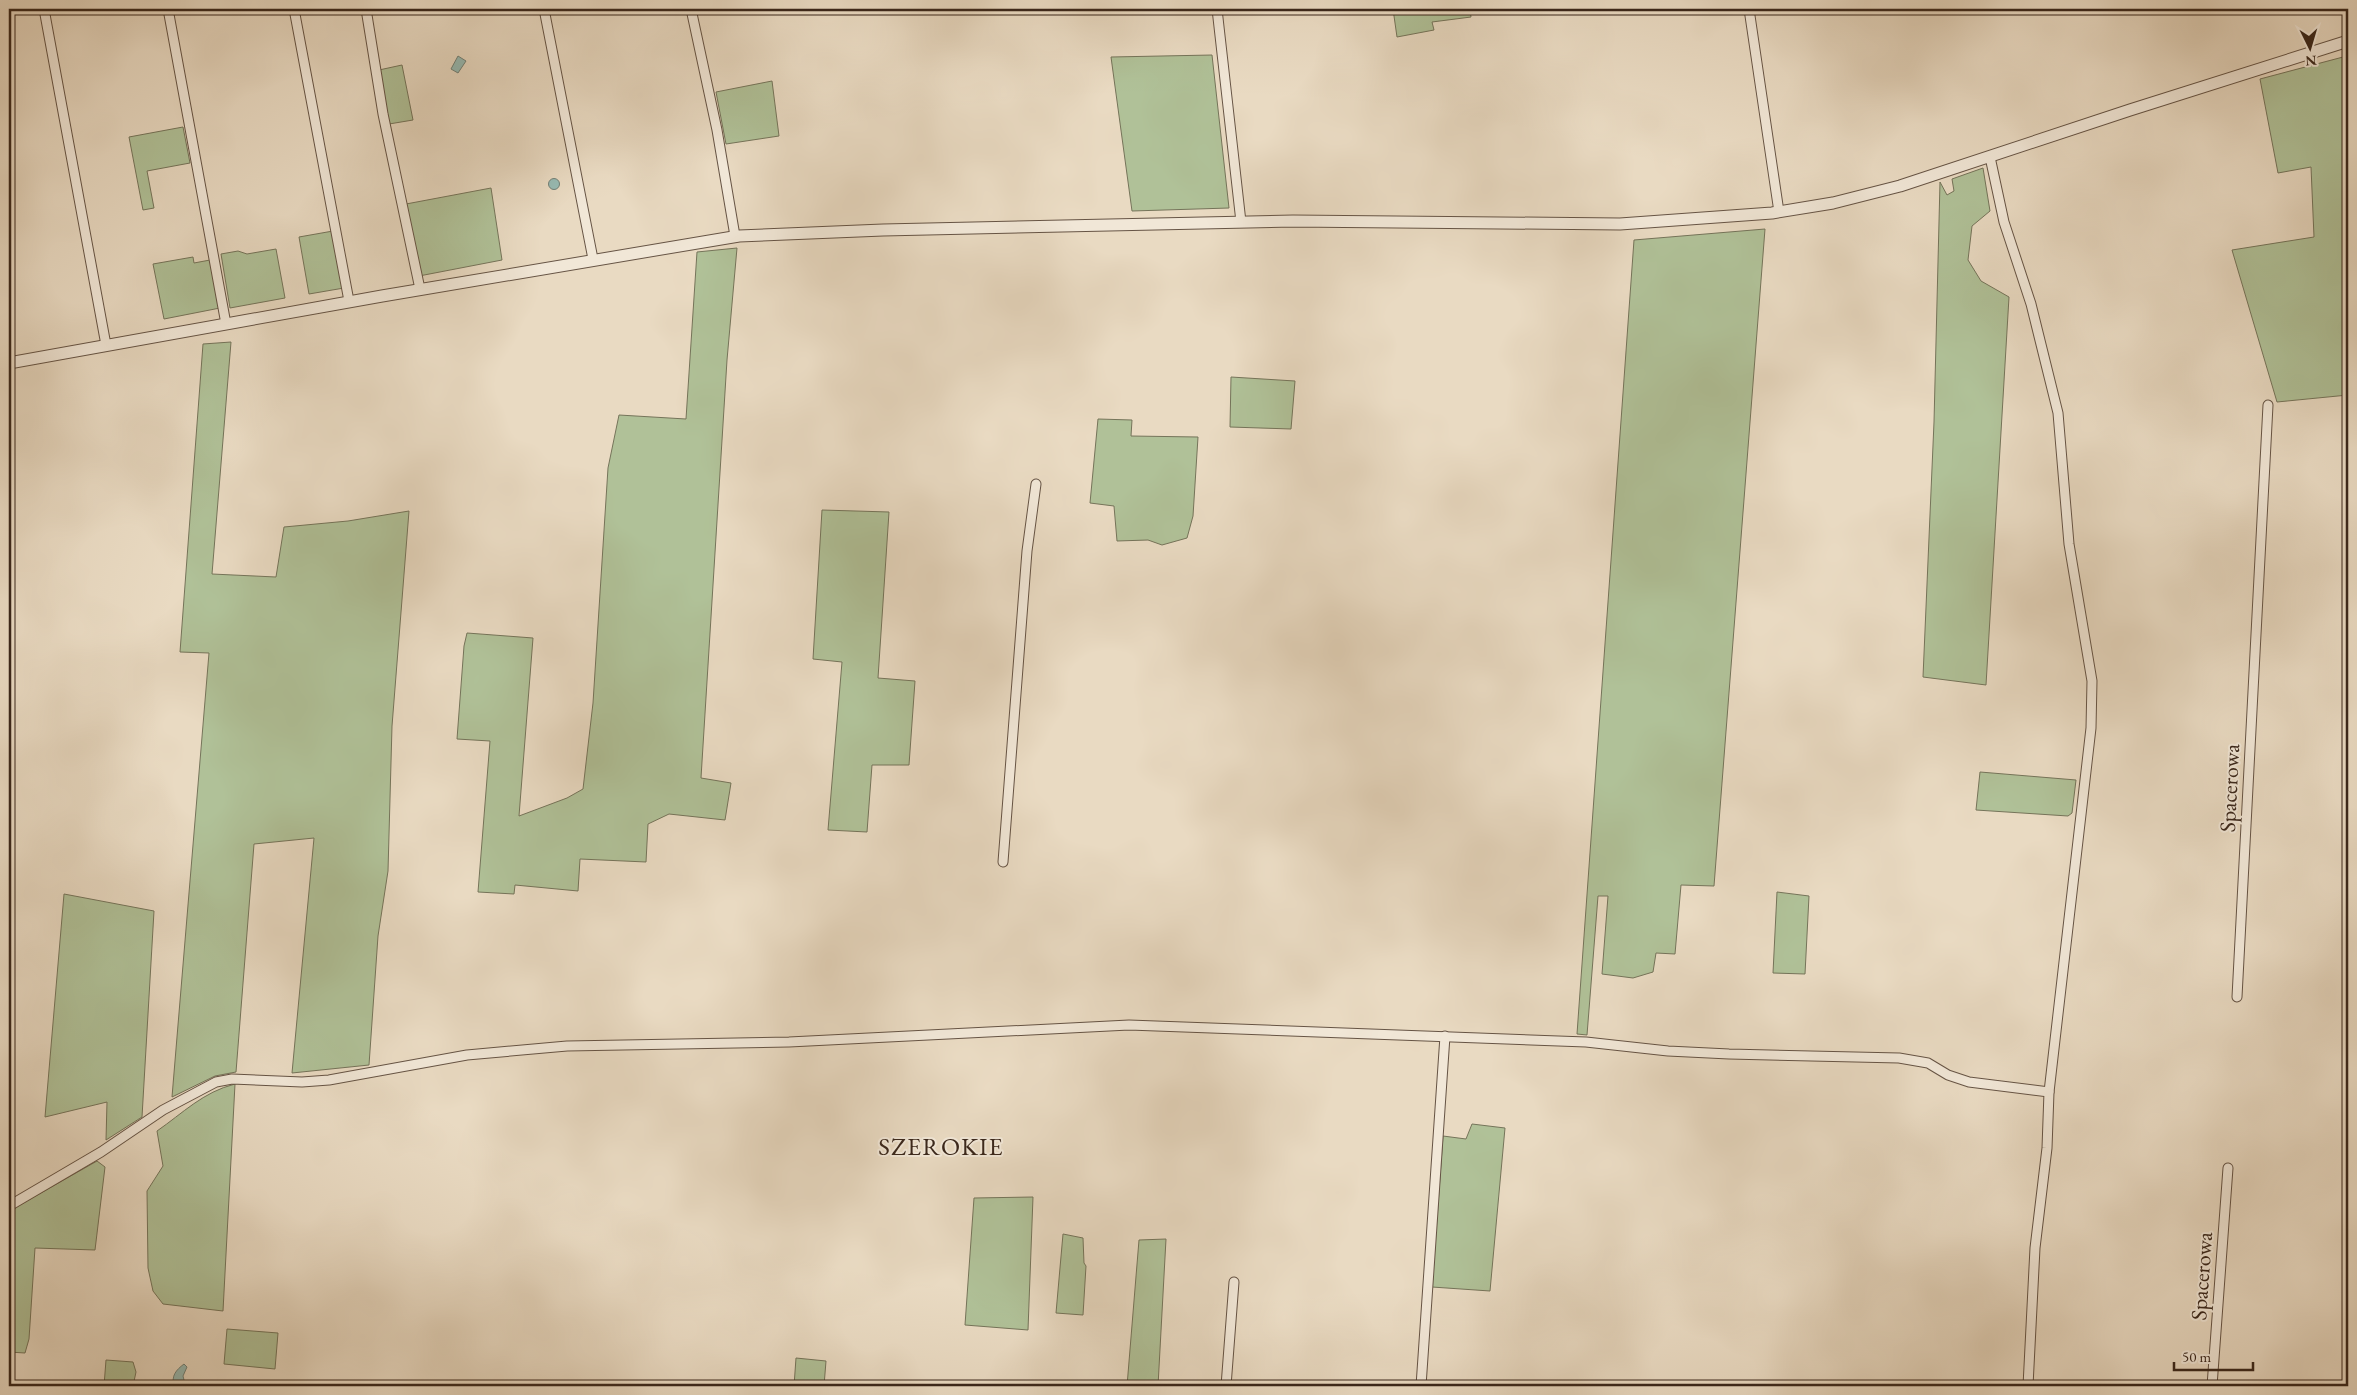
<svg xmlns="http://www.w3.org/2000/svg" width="2357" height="1395" font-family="'EB Garamond',serif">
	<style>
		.green { fill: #b0c198; stroke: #75745a }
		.water { fill: #97bbb4; stroke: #728077 }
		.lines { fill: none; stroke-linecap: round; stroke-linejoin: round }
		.minor-casing { stroke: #665445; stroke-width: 11 }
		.tertiary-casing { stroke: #665445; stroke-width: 13 }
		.minor { stroke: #f1e7d7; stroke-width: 9 }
		.tertiary { stroke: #f1e7d7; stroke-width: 11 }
		.labels { text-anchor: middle; stroke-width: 4; stroke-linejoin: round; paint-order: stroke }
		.street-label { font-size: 22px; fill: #3a271b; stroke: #f1e7d7 }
		.quarter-label { font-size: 25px; letter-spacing: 1px; fill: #3a271b; stroke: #f1e7d7 }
	</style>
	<rect width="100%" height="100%" fill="#e9dac2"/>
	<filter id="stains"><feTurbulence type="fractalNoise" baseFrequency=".004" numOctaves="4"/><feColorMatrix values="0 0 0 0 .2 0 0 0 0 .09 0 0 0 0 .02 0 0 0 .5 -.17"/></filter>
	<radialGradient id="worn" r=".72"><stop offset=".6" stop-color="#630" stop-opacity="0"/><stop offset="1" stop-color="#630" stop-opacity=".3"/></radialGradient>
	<g class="green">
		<path d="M1393,9H1470L1471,17L1432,22L1434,30L1397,37Z"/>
		<path d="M1212,55L1229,208L1132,211L1111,57Z"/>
		<path d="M2343,57L2348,127V395L2277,402L2232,250L2314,237L2311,167L2278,173L2260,79Z"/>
		<path d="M402,65L413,120L389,124L379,70Z"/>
		<path d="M772,81L779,136L726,144L716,92Z"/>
		<path d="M183,127L190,163L147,171L154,208L143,210L129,137Z"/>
		<path d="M1983,168L1990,211L1972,226L1968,260L1981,281L2009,297L1986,685L1923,677L1934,422L1940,182L1947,195L1954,191L1952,179Z"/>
		<path d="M491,188L502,260L419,276L406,204Z"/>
		<path d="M1765,229L1714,886L1681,885L1675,954L1656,953L1653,972L1633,978L1602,974L1608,896H1598L1587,1035L1577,1034L1634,240Z"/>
		<path d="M333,231L344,288L309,294L299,237Z"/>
		<path d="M737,248L727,360L701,778L731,783L725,820L669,814L648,824L646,862L580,859L578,891L515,885L514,894L478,892L490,741L457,739L464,646L467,633L533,638L519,816L567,798L583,789L593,703L608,468L619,415L686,419L697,252Z"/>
		<path d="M276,249L285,298L230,308L221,254L238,251L247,254Z"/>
		<path d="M193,257L194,263L210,260L220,308L164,319L153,264Z"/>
		<path d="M231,342L212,574L276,577L284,527L348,521L409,511L392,726L388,871L378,936L369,1065L292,1073L314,838L254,844L236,1072L215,1076L172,1097L209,653L180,652L203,344Z"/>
		<path d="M1231,377L1295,381L1291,429L1230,427Z"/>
		<path d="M1098,419L1132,420L1131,436L1198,437L1193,516L1187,538L1162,545L1148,540L1117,541L1114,506L1090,503Z"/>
		<path d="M822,510L889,512L878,678L915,681L909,765H872L867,832L828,830L842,662L813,659Z"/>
		<path d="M1980,772L2076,780L2072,813L2068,816L1976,810Z"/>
		<path d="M1777,892L1809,896L1805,974L1773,973Z"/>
		<path d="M64,894L154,911L142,1117L106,1140L107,1102L45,1117Z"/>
		<path d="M235,1084L223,1311L163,1304L153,1291L148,1268L147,1191L163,1166L157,1131C183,1113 203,1092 235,1084Z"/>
		<path d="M1472,1124L1505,1128L1490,1291L1432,1287L1443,1136L1466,1139Z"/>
		<path d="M97,1161L105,1167L95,1250L35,1248L29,1339L25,1353L9,1352V1211Z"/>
		<path d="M1033,1197L1028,1330L965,1325L974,1198Z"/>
		<path d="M1063,1234L1083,1238L1084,1263L1086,1266L1083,1315L1056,1313Z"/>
		<path d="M1166,1239L1158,1386H1127L1139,1240Z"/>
		<path d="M227,1329L278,1333L275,1369L224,1364Z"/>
		<path d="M796,1358L826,1361L824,1386H794Z"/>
		<path d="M106,1360L133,1362L136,1372L133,1386H104Z"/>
	</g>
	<g class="water">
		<path d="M458,56L466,61L458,73L451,69Z"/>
		<circle cx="554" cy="184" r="5.5"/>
		<path d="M184,1364L187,1367L183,1376L185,1384L184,1386H174C171,1376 176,1370 184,1364Z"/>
	</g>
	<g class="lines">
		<g class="minor-casing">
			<g id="minor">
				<path d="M44,9L106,345"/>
				<path d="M168,9L226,324"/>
				<path d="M294,9L349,301"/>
				<path d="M366,9L383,114L420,289"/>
				<path d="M544,9L593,259"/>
				<path d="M691,9L717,130L735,236"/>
				<path d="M1217,9L1241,222"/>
				<path d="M1749,9L1779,212"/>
				<path d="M1990,157L2004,222L2031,304L2058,413L2069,544L2092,681L2091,728L2049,1092L2047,1148L2035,1248L2028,1386"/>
				<path d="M1003,862L1027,551L1036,484"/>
				<path d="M2237,997L2268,405"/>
				<path d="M9,1206L101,1152L163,1110L216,1082L232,1079L302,1082L329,1080L467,1055L567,1046L789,1042L1129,1025L1586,1042L1668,1051L1729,1054L1899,1058L1928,1063L1948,1075L1969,1082L2049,1092"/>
				<path d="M1226,1386L1234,1282"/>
				<path d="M1421,1386L1445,1036"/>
				<path d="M2212,1386L2228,1168"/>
			</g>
		</g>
		<g class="tertiary-casing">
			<path id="tertiary" d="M9,363L382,296L739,236L883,230L1293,221L1620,224L1772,213L1833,203L1900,186L2130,110L2348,41"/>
		</g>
		<use href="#minor" class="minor"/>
		<use href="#tertiary" class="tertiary"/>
	</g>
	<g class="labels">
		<g class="street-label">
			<text transform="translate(2229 788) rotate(-87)" y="8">Spacerowa</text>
			<text transform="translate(2201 1276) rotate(-86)" y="8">Spacerowa</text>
		</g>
		<g class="quarter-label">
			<text x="941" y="1155">SZEROKIE</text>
		</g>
	</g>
	<rect width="2357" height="1395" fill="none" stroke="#e9dac2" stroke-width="30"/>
	<rect x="10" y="10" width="2337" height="1375" fill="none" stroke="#3a271b" stroke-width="2.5"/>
	<rect x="15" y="15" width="2327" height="1365" fill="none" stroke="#3a271b"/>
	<g transform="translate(2310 48) rotate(175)" stroke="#f1e7d7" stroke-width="4" paint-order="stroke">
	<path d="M0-4L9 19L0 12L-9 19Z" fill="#3a271b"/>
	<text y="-8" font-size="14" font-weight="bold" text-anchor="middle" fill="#3a271b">N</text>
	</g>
	<path d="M2174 1362v8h79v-8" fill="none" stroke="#3a271b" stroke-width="2.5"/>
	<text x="2182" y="1362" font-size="15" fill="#3a271b" stroke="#f1e7d7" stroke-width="4" paint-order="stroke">50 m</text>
	<rect width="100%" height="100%" filter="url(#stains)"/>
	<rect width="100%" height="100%" fill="url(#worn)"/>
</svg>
